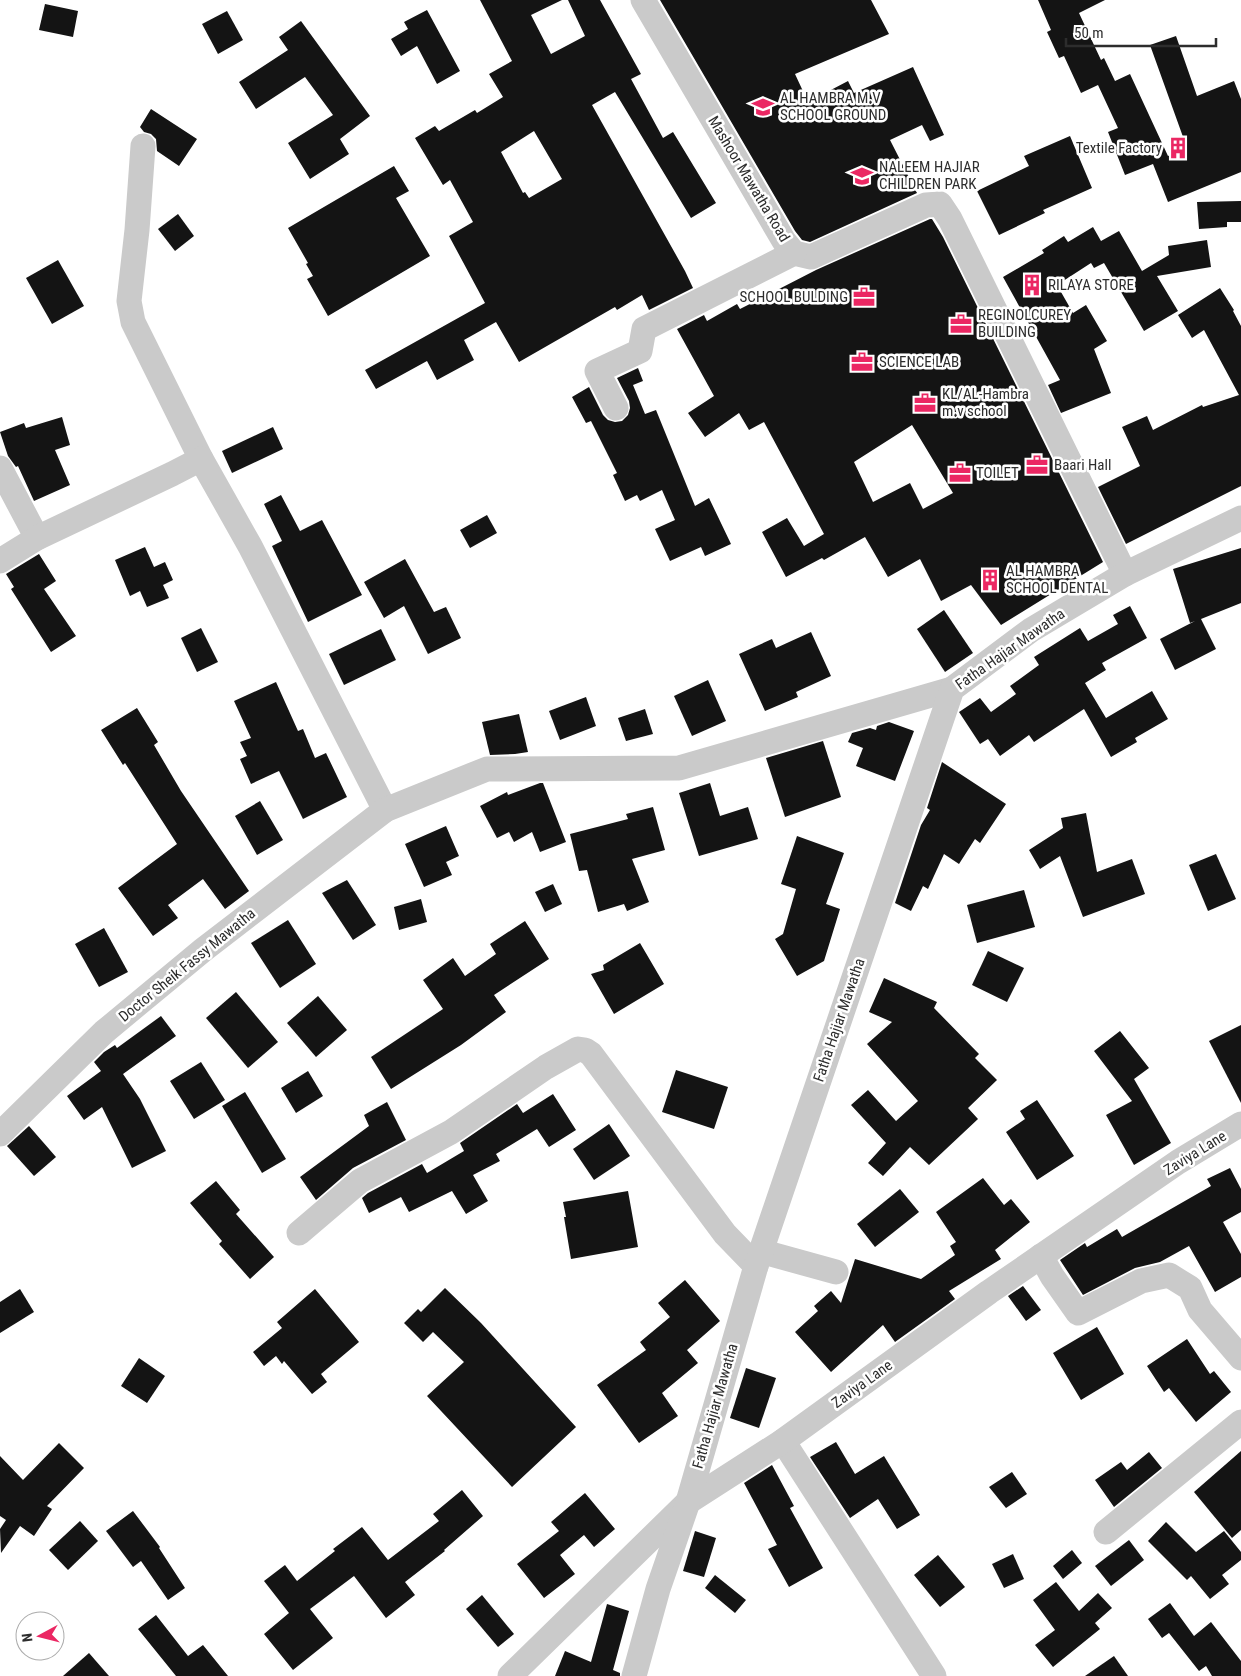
<svg xmlns="http://www.w3.org/2000/svg" width="1241" height="1676" font-family="'Roboto Condensed',sans-serif">
	<style>
		.building { fill: #141414; fill-rule: evenodd }
		.lines { fill: none; stroke-linecap: round; stroke-linejoin: round }
		.minor { stroke: #cacaca; stroke-width: 25 }
		.labels { text-anchor: middle; stroke-width: 5; stroke-linejoin: round; paint-order: stroke }
		.poi-label { font-size: 15px; fill: #2d2d2d; stroke: #fff; text-anchor: start }
		.street-label { font-size: 15px; fill: #2d2d2d; stroke: #fff }
	</style>
	<rect width="100%" height="100%" fill="#fff"/>
	<g class="building">
		<path d="M480,0H562L531,15L551,54L585,36L568,0H600L641,74L631,79L663,138L673,132L716,203L691,218L615,92L592,105L685,271L693,288L649,310L642,295L617,310L615,307L519,362L496,322L464,340L474,360L437,380L427,361L376,389L365,370L485,303L449,236L473,222L450,180L443,185L415,138L435,126L439,131L475,110L477,113L503,97L489,74L512,61ZM534,131L562,179L529,198L525,192L523,193L501,152Z"/>
		<path d="M660,0H871L889,34L795,74L808,102L848,81L854,93L913,67L944,135L930,141L922,125L890,140L917,193L810,242L802,240L795,231Z"/>
		<path d="M1038,0H1105L1079,13L1101,60L1104,58L1115,81L1130,74L1168,156L1187,148L1150,45L1176,36L1197,96L1234,81L1241,99V172L1168,202L1153,164L1125,175L1108,132L1118,128L1098,85L1081,93L1064,56L1059,58L1047,32L1051,30Z"/>
		<path d="M45,4L78,11L73,37L39,30Z"/>
		<path d="M427,10L460,71L437,84L417,46L401,56L391,39L408,29L404,22Z"/>
		<path d="M227,11L243,40L218,54L202,24Z"/>
		<path d="M301,21L370,116L340,139L349,154L310,179L288,143L333,115L305,77L256,109L239,82L288,50L279,37Z"/>
		<path d="M151,109L197,139L179,166L157,151L156,139L151,134L144,132L140,127Z"/>
		<path d="M1070,136L1092,188L1043,210L1045,213L999,235L977,191L1029,166L1024,156Z"/>
		<path d="M394,166L409,191L396,198L430,256L328,316L307,279L313,276L306,264L308,263L288,228Z"/>
		<path d="M1241,201V222H1227V227L1199,229L1197,202Z"/>
		<path d="M178,214L194,236L175,251L158,229Z"/>
		<path d="M930,219H932L943,237L1103,562L1001,625L971,585L941,601L920,559L888,577L865,537L824,560L822,558L786,577L762,532L787,518L804,546L824,534L764,422L749,430L739,413L705,437L688,413L714,396L677,329L704,315L707,321L737,304L740,309L816,270ZM912,425L953,493L923,509L910,483L873,502L854,462Z"/>
		<path d="M1093,227L1101,241L1119,231L1142,271L1169,255L1168,246L1207,240L1211,267L1157,276L1178,311L1144,331L1104,263L1094,268L1091,263L1057,285L1073,313L1086,305L1107,341L1094,349L1111,393L1061,413L1048,385L1060,380L1003,277L1044,253L1042,250L1064,236L1068,242Z"/>
		<path d="M58,260L84,306L52,324L26,278Z"/>
		<path d="M1220,288L1234,310L1233,311L1241,326V486L1126,544L1098,487L1140,466L1122,427L1147,416L1153,430L1202,405L1203,407L1239,395L1204,330L1192,338L1178,315Z"/>
		<path d="M638,368L643,381L633,385L645,414L656,410L695,506L709,498L731,544L705,556L701,547L670,561L655,529L675,520L662,490L640,501L637,495L625,501L613,475L617,473L591,421L586,423L572,397L589,387L603,415L608,420L615,422L622,421L628,415L630,408L629,401L617,378Z"/>
		<path d="M62,417L70,445L55,450L70,485L34,501L18,466L16,467L8,456L0,432L24,423L26,428Z"/>
		<path d="M273,427L283,449L232,473L222,451Z"/>
		<path d="M281,495L300,531L322,520L362,595L308,622L272,546L282,541L264,504Z"/>
		<path d="M487,515L497,533L470,548L460,530Z"/>
		<path d="M145,547L154,567L165,562L173,580L163,585L169,598L147,607L140,591L130,596L115,560Z"/>
		<path d="M1241,548V603L1201,619L1216,649L1175,670L1160,639L1195,621L1190,623L1173,569Z"/>
		<path d="M39,554L56,581L44,589L76,636L51,652L11,589L14,587L6,574Z"/>
		<path d="M405,559L434,612L446,607L461,638L428,654L404,606L384,618L364,582Z"/>
		<path d="M1130,606L1147,638L1102,663L1106,670L1085,683L1106,718L1152,691L1168,719L1135,738L1137,742L1111,757L1084,709L1034,742L1029,735L1000,756L988,739L980,744L959,712L980,698L991,712L1016,694L1010,686L1039,665L1034,657L1080,628L1088,641L1118,624L1113,615Z"/>
		<path d="M944,610L973,653L945,672L917,629Z"/>
		<path d="M201,628L218,662L197,672L181,638Z"/>
		<path d="M381,629L396,660L344,685L329,654Z"/>
		<path d="M811,632L831,676L796,692L798,697L765,711L739,654L772,639L776,648Z"/>
		<path d="M708,680L726,721L692,736L674,696Z"/>
		<path d="M276,682L298,731L303,729L315,758L326,753L347,797L303,819L279,771L251,784L240,759L247,756L240,742L251,738L234,701Z"/>
		<path d="M586,697L596,726L560,740L549,711Z"/>
		<path d="M137,708L158,742L154,745L181,791L249,891L225,909L203,879L168,905L178,918L153,936L118,888L177,844L125,763L123,765L101,730Z"/>
		<path d="M645,709L653,734L626,741L618,718Z"/>
		<path d="M519,714L528,752L515,754L490,755L482,722Z"/>
		<path d="M889,722L914,731L895,781L856,766L863,748L848,742L852,733L870,728L876,730L877,726Z"/>
		<path d="M823,741L841,797L785,817L766,758Z"/>
		<path d="M942,762L1006,804L980,843L975,839L959,864L944,854L928,889L923,886L911,911L895,903L921,825L930,810L927,808Z"/>
		<path d="M540,783H543L566,842L540,852L532,832L514,842L509,832L497,838L480,806L507,792L508,795Z"/>
		<path d="M710,783L720,816L748,807L758,839L699,856L679,793Z"/>
		<path d="M260,801L283,840L257,855L235,816Z"/>
		<path d="M653,807L665,850L632,859L649,902L627,911L624,904L598,912L587,870L579,871L570,834L628,819L626,814Z"/>
		<path d="M1086,813L1097,872L1132,859L1145,894L1083,917L1060,856L1040,869L1029,850L1063,828L1061,818Z"/>
		<path d="M446,826L459,856L446,862L452,875L424,887L405,844Z"/>
		<path d="M797,836L844,853L826,904L840,909L824,961L797,976L775,939L783,934L796,889L781,884Z"/>
		<path d="M1216,854L1236,899L1208,911L1189,865Z"/>
		<path d="M347,880L376,925L353,940L322,893Z"/>
		<path d="M553,884L562,904L545,912L535,892Z"/>
		<path d="M1024,890L1035,927L977,943L967,905Z"/>
		<path d="M421,899L427,922L399,930L394,907Z"/>
		<path d="M288,920L316,964L280,988L251,943Z"/>
		<path d="M525,921L549,959L494,995L506,1012L461,1045L391,1089L371,1057L443,1009L423,980L453,958L465,976L496,954L490,944Z"/>
		<path d="M104,928L128,972L99,987L75,944Z"/>
		<path d="M640,943L664,984L614,1014L591,974L604,970L603,965Z"/>
		<path d="M988,951L1024,968L1007,1002L972,985Z"/>
		<path d="M884,978L937,1002L934,1008L979,1054L975,1058L997,1080L968,1108L978,1119L929,1165L910,1147L883,1176L868,1163L886,1143L851,1105L868,1090L896,1121L918,1101L867,1044L892,1022L869,1012Z"/>
		<path d="M236,992L278,1042L248,1068L206,1018Z"/>
		<path d="M318,996L347,1030L316,1057L287,1023Z"/>
		<path d="M161,1016L176,1036L123,1074L140,1099L166,1151L132,1168L102,1107L84,1120L67,1096L101,1071L94,1062L104,1052L115,1045L117,1048Z"/>
		<path d="M1241,1025V1103L1209,1041Z"/>
		<path d="M1120,1031L1149,1068L1134,1079L1171,1143L1134,1165L1106,1115L1132,1101L1094,1051Z"/>
		<path d="M201,1062L225,1100L194,1119L170,1081Z"/>
		<path d="M676,1070L728,1087L714,1129L662,1112Z"/>
		<path d="M308,1071L323,1096L296,1113L281,1088Z"/>
		<path d="M245,1092L286,1159L262,1173L222,1106Z"/>
		<path d="M553,1094L576,1130L549,1147L537,1129L496,1154L500,1161L473,1175L488,1201L466,1214L452,1191L409,1212L401,1197L369,1213L362,1198L368,1193L422,1164L427,1173L464,1151L460,1143L517,1104L523,1113Z"/>
		<path d="M1037,1100L1074,1156L1037,1180L1006,1132L1025,1119L1020,1111Z"/>
		<path d="M387,1102L406,1140L353,1168L316,1200L300,1177L369,1126L364,1115Z"/>
		<path d="M609,1124L630,1156L594,1180L573,1149Z"/>
		<path d="M29,1126L56,1157L34,1176L7,1146Z"/>
		<path d="M1230,1168L1241,1189V1212L1223,1222L1241,1254V1277L1215,1292L1189,1246L1160,1262L1135,1268L1083,1295L1060,1260L1085,1243L1087,1247L1117,1229L1122,1237L1211,1186L1207,1179Z"/>
		<path d="M983,1178L1004,1205L1011,1199L1030,1222L995,1250L1001,1259L949,1291L955,1299L895,1342L883,1325L831,1372L795,1332L818,1311L814,1306L831,1291L841,1303L855,1259L921,1279L955,1255L950,1246L956,1242L936,1212Z"/>
		<path d="M216,1181L240,1210L236,1214L274,1257L250,1279L219,1244L222,1241L190,1203Z"/>
		<path d="M900,1189L919,1212L875,1247L857,1224Z"/>
		<path d="M628,1191L638,1247L571,1259L564,1217H566L563,1202Z"/>
		<path d="M685,1280L720,1321L687,1350L698,1363L662,1393L678,1416L639,1443L597,1385L646,1350L640,1342L670,1317L658,1303Z"/>
		<path d="M1023,1286L1041,1310L1026,1321L1008,1296Z"/>
		<path d="M445,1288L481,1323L576,1427L512,1487L427,1396L464,1362L433,1332L423,1342L404,1323L418,1309L421,1312Z"/>
		<path d="M20,1289L34,1312L0,1333V1302Z"/>
		<path d="M315,1289L359,1342L321,1374L327,1382L312,1394L284,1361L282,1364L276,1356L264,1366L253,1352L282,1328L277,1322Z"/>
		<path d="M1097,1327L1124,1374L1081,1400L1053,1353Z"/>
		<path d="M1187,1339L1210,1374L1214,1371L1231,1392L1196,1422L1169,1388L1164,1392L1147,1366Z"/>
		<path d="M139,1358L165,1376L147,1403L121,1386Z"/>
		<path d="M746,1368L776,1378L759,1428L730,1418Z"/>
		<path d="M836,1442L855,1474L884,1456L920,1515L897,1529L878,1499L850,1518L810,1457Z"/>
		<path d="M59,1443L84,1468L47,1506L52,1509L34,1536L20,1526L1,1553L0,1529L6,1520L0,1516V1456L23,1480Z"/>
		<path d="M1241,1451V1530L1232,1538L1194,1492Z"/>
		<path d="M1149,1452L1162,1468L1114,1507L1095,1480L1121,1462L1127,1470Z"/>
		<path d="M772,1465L794,1506L790,1508L823,1568L789,1587L768,1549L777,1545L744,1483Z"/>
		<path d="M1012,1472L1027,1494L1006,1508L989,1487Z"/>
		<path d="M462,1490L483,1516L444,1550L445,1551L405,1582L415,1595L386,1618L354,1576L310,1609L333,1638L293,1670L264,1634L289,1613L264,1581L285,1565L297,1581L335,1551L333,1549L362,1527L388,1560L439,1521L433,1514Z"/>
		<path d="M585,1493L615,1529L594,1547L584,1535L560,1555L575,1574L544,1598L517,1564L559,1531L551,1522Z"/>
		<path d="M133,1511L160,1547L159,1548L185,1588L168,1600L141,1561L133,1567L106,1531Z"/>
		<path d="M80,1521L98,1541L68,1570L49,1550Z"/>
		<path d="M1166,1522L1196,1552L1224,1531L1241,1552V1560L1222,1575L1229,1584L1210,1599L1191,1576L1187,1580L1148,1541Z"/>
		<path d="M695,1531L716,1538L704,1577L683,1571Z"/>
		<path d="M1129,1540L1144,1560L1111,1586L1095,1566Z"/>
		<path d="M1072,1550L1082,1563L1063,1579L1053,1566Z"/>
		<path d="M1013,1554L1024,1579L1004,1588L992,1564Z"/>
		<path d="M938,1555L965,1587L940,1607L914,1575Z"/>
		<path d="M715,1575L746,1600L735,1613L705,1588Z"/>
		<path d="M1056,1582L1079,1611L1098,1593L1112,1608L1095,1623L1100,1629L1053,1667L1035,1645L1055,1630L1033,1600Z"/>
		<path d="M482,1595L514,1634L498,1647L466,1609Z"/>
		<path d="M1170,1603L1194,1636L1211,1622L1241,1661V1676H1212L1206,1666L1199,1671L1169,1633L1162,1638L1148,1619Z"/>
		<path d="M607,1604L629,1611L613,1670L620,1673V1676H555L565,1651L591,1662Z"/>
		<path d="M156,1615L188,1656L203,1645L228,1676H176L138,1629Z"/>
		<path d="M89,1653L109,1676H63Z"/>
		<path d="M1114,1656L1128,1676H1085Z"/>
	</g>
	<g class="lines">
		<g class="minor">
			<path d="M643,0L784,241L794,253L811,257L926,205L940,204L950,219L1125,574"/>
			<path d="M143,146L137,230L129,301L133,322L201,459"/>
			<path d="M616,408L597,371L640,351L644,329L794,253"/>
			<path d="M0,468L37,538"/>
			<path d="M0,561L37,538L172,474L201,459L250,546L385,810"/>
			<path d="M0,1134L104,1032L203,950L385,810L487,769L679,768L952,689"/>
			<path d="M299,1233L360,1181L451,1132L546,1067L578,1049L585,1050L591,1054L725,1234L756,1266"/>
			<path d="M760,1251L836,1272"/>
			<path d="M1041,1256L1052,1276L1078,1313L1141,1281L1169,1275L1190,1288L1200,1310L1241,1358"/>
			<path d="M783,1441L934,1676"/>
			<path d="M1106,1532L1241,1422"/>
			<path d="M510,1676L688,1502L783,1441L989,1292L1178,1162L1241,1124"/>
			<path d="M634,1676L658,1589L688,1502L756,1266L952,689L1031,630L1125,574L1241,518"/>
		</g>
	</g>
	<defs>
		<g id="school-bare" transform="scale(1.725)"><path d="M0-5L7-2L0 1L-7-2ZM-4 1L0 2.5L4 1V4Q0 6-4 4Z" fill="#eb2763" stroke="#fff" stroke-width="2.5" paint-order="stroke"/></g>
		<g id="building-bare" transform="scale(1.725)"><path d="M-4-6H4V6H1V3H-1V6H-4ZM-2.5-4.3h1.7v1.8h-1.7ZM.8-4.3h1.7v1.8H.8ZM-2.5-1h1.7V.8h-1.7ZM.8-1h1.7V.8H.8Z" fill="#eb2763" stroke="#fff" stroke-width="2.5" paint-order="stroke"/></g>
		<g id="office-bare" transform="scale(1.725)"><path d="M-6-3h4V-5.5h4V-3h4V5H-6ZM-1-4.5V-3h2v-1.5ZM-6 0V1H6V0Z" fill="#eb2763" stroke="#fff" stroke-width="2.5" paint-order="stroke"/></g>
	</defs>
	<g fill-rule="evenodd">
		<use href="#school-bare" x="763" y="107"/>
		<use href="#building-bare" x="1178" y="148"/>
		<use href="#school-bare" x="862" y="176"/>
		<use href="#building-bare" x="1032" y="285"/>
		<use href="#office-bare" x="864" y="297"/>
		<use href="#office-bare" x="961" y="324"/>
		<use href="#office-bare" x="862" y="362"/>
		<use href="#office-bare" x="925" y="403"/>
		<use href="#office-bare" x="1037" y="465"/>
		<use href="#office-bare" x="960" y="473"/>
		<use href="#building-bare" x="990" y="580"/>
	</g>
	<g class="labels">
		<g class="poi-label">
			<text x="780" y="103">AL HAMBRA M.V<tspan x="780" dy="17">SCHOOL GROUND</tspan></text>
			<text x="1162" y="153" text-anchor="end">Textile Factory</text>
			<text x="879" y="172">NALEEM HAJIAR<tspan x="879" dy="17">CHILDREN PARK</tspan></text>
			<text x="1048" y="290">RILAYA STORE</text>
			<text x="848" y="302" text-anchor="end">SCHOOL BULDING</text>
			<text x="978" y="320">REGINOLCUREY<tspan x="978" dy="17">BUILDING</tspan></text>
			<text x="879" y="367">SCIENCE LAB</text>
			<text x="942" y="399">KL/AL-Hambra<tspan x="942" dy="17">m.v school</tspan></text>
			<text x="1054" y="470">Baari Hall</text>
			<text x="976" y="478">TOILET</text>
			<text x="1006" y="576">AL HAMBRA<tspan x="1006" dy="17">SCHOOL DENTAL</tspan></text>
		</g>
		<g class="street-label">
			<text transform="translate(749 179) rotate(59)" y="5">Mashoor Mawatha Road</text>
			<text transform="translate(1010 649) rotate(-35)" y="5">Fatha Hajiar Mawatha</text>
			<text transform="translate(187 965) rotate(-39)" y="5">Doctor Sheik Fassy Mawatha</text>
			<text transform="translate(839 1020) rotate(-71)" y="5">Fatha Hajiar Mawatha</text>
			<text transform="translate(1195 1153) rotate(-32)" y="5">Zaviya Lane</text>
			<text transform="translate(862 1384) rotate(-36)" y="5">Zaviya Lane</text>
			<text transform="translate(715 1406) rotate(-74)" y="5">Fatha Hajiar Mawatha</text>
		</g>
	</g>
	<g transform="translate(40 1636) rotate(263)"><circle r="24" fill="#ffffff" stroke="#ababab"/>
	<path d="M0-4L9 19L0 12L-9 19Z" fill="#eb2763"/>
	<text y="-8" font-size="14" font-weight="bold" text-anchor="middle" fill="#2d2d2d">N</text>
	</g>
	<path d="M1066 38v8h150v-8" fill="none" stroke="#2d2d2d" stroke-width="2.5"/>
	<text x="1074" y="38" font-size="15" fill="#2d2d2d" stroke="#ffffff" stroke-width="4" paint-order="stroke">50 m</text>
</svg>
